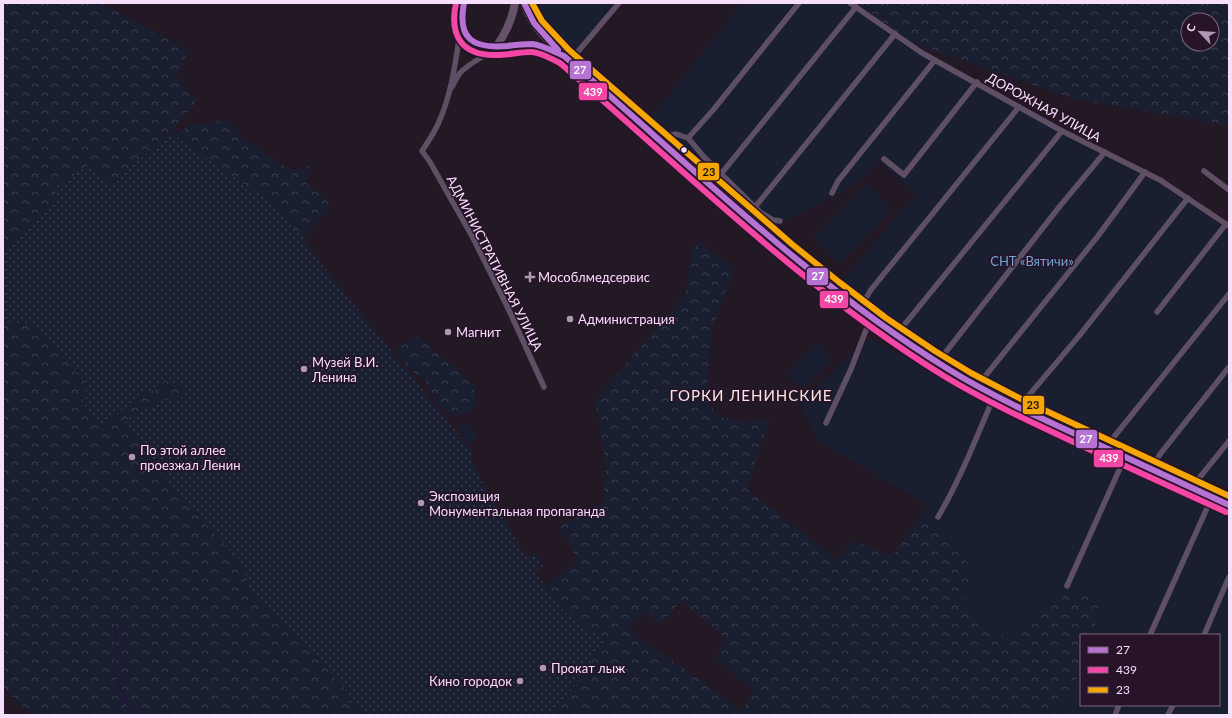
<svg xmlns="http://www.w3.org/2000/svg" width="1232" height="718" font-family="Lato,sans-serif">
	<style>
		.forest { fill: url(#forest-crowns); fill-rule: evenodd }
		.park { fill: url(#park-dots) }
		.garden { fill: #191e30 }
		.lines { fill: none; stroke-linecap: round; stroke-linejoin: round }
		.stream { stroke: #251241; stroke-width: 1.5 }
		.street { stroke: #5f4f64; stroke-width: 5.5 }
		.secondary { stroke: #645369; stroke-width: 8 }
		.bus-1-casing { stroke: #271429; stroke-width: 9 }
		.bus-2-casing { stroke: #271429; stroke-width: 9 }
		.bus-3-casing { stroke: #271429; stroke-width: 9 }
		.bus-1 { stroke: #b673d3; stroke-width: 6 }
		.bus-2 { stroke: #f346a5; stroke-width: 6 }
		.bus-3 { stroke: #f7a600; stroke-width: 6 }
		.bus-dot { fill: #f7dffb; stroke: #271429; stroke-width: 1.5 }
		.poi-dot { fill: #ad9ab0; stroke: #271429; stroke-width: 1.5 }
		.labels { text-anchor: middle; stroke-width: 3; stroke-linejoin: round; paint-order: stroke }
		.street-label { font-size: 13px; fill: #f7dffb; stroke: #271429 }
		.park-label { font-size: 13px; fill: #72a4d5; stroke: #271429 }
		.poi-label { font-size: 13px; fill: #f7dffb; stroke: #271429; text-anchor: start }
		.quarter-label { font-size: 15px; letter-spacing: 1px; fill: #fce4e1; stroke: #271429 }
		.line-badge { stroke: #271429; stroke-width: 1.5 }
		.badge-label { font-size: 11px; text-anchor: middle; font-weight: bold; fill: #fff }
		.pale-badge-label { font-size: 11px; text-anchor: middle; font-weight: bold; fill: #111 }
	</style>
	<defs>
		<pattern id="forest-crowns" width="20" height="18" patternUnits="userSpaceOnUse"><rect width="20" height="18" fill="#191e30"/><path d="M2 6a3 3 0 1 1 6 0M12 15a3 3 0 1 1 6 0" fill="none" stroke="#3b3e4f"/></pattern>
		<pattern id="park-dots" width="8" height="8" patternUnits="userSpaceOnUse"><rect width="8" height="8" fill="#191e30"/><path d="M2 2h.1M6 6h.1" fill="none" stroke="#3b3e4f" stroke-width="1.8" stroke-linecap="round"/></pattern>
	</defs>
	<rect width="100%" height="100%" fill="#231924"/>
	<g class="forest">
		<path d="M3,3H100L189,51L176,78L197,100L171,133L183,131L187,126L195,123L204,125L225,119C231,126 238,128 241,137L286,167L294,170L304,169L308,165L312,167L307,174L306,183L331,205L309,232L297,243L152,149L111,185L58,201L3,252Z"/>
		<path d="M858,3H1229V120L1226,125L1074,99L904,40ZM1188,20H1212V44H1188Z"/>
		<path d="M700,241L734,269L712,329L706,396L710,406L721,417L737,421L752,422L769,419L747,489L836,559L853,541L893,555L922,514L972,567V574L962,594L1020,631C1029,621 1041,602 1052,596C1059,593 1070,593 1077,594C1082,595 1088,595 1093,597C1104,602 1095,626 1093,635H1081V670L1060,712L1061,715H553L604,643L599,637L561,609L546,585L579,561L558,527L583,515L603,502L606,466L595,400L685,295L692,250ZM681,601L725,637L715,658L754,691L742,711L627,628L643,612L661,624Z"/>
		<path d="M3,322L29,323L87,383L83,403L102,427L145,391H154L164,381L182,384L186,394L176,402L162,399L154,409H143L125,421L135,436L183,500L244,565L248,585L350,693L347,701L356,706L365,715H33L3,688Z"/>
		<path d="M415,337L420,338L474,385L476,402L471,412L456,417L438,405L426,381L413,372L395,352L411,339Z"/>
	</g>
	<path class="park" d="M170,133L276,206L315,253L321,264L472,451L473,465L526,557L537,554L543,567L536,572L561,609L599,637L604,643L553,715H365L356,706L347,701L349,693L248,585L244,565L183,500L135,436L125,421L143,409H154L155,402L162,399L176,402L186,394L182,384L164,381L154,391H145L102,427L83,403L87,383L29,323L3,322V252L58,201L56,187L89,165L112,184Z"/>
	<g class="garden">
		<path d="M529,3H623L576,56L544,30L529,6Z"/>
		<path d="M742,3H847L908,48L1064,135L1166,187L1229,231V488L969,371L842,282L916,194L880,162L856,183L841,193L772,227L649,120Z"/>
		<path d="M867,184L893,209L839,263L813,237Z"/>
		<path d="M870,338L942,377L1229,513V715H1061C1059,706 1077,680 1081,670V705H1219V635H1093C1095,626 1100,614 1098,605C1097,602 1096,599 1093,597C1086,593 1058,593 1051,597C1035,608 1025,627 1010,640L963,605L962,594L972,574V567L922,514L927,504L818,441L800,402Z"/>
		<path d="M817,343L832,359L803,389L787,374Z"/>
		<path d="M466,422L478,437L470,444L458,428Z"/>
	</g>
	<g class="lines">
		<path class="stream" d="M115,625L116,675L131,715"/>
		<g class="street">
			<path d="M850,3L922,53L1062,131L1160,180L1229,226"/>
			<path d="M461,26C456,59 452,94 438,124C434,133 428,142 422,151L430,162L473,238L507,306L544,387"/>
			<path d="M570,61L619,3"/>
			<path d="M452,87C454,83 457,77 460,73C470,62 485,57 496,47"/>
			<path d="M688,138L714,109L799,3"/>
			<path d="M664,144L671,135L676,134L688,138L704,157L760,212L773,220L780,221"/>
			<path d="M884,159L904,175L977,82"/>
			<path d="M1204,171L1229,190"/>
			<path d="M721,174L856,7"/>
			<path d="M832,193L838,181L935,60"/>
			<path d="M755,207L895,34"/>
			<path d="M860,309L870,291L1019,107"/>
			<path d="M1157,312L1226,224"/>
			<path d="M896,335L1062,131"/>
			<path d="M938,362L1060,206L1105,152"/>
			<path d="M978,385L1098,236L1145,172"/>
			<path d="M1019,407L1079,336L1188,198"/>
			<path d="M826,423L851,369L866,330L875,319"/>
			<path d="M1105,448L1229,294"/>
			<path d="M1150,469L1161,453L1229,367"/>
			<path d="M1194,489L1200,477L1229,441"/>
			<path d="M938,517C961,478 977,436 995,394"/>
			<path d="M1067,586L1125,457"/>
			<path d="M1150,635L1212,497"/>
			<path d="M1204,635L1229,577"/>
			<path d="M1115,715L1119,705"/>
			<path d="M1168,715L1173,705"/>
		</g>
		<g class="secondary">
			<path d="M464,3L462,19L464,33L470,41L486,46L496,47L534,44L560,54"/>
			<path d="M524,3C530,25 548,40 564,56C685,158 797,271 931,358C978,389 1030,413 1082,437C1131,460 1180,482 1229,505"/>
			<path d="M496,47C506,33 512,20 515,3"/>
		</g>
		<g class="bus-1-casing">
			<g id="bus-1">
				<path d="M464,3C457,39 473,49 507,46C515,45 524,44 532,44C543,45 554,52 564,56C689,163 807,282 948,369C990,395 1036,416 1082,437C1131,460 1180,482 1229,505"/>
				<path d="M524,3L534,23L558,50"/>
			</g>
		</g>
		<g class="bus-2-casing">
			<path id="bus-2" d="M456,3C449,36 462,56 497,55C508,55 520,52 531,52C541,52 551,59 560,63C684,170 803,289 944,376C987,402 1033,423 1078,444C1127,467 1176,489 1226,512"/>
		</g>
		<g class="bus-3-casing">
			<path id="bus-3" d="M532,3L542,21L569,50L793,245L839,282L886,318L935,351L971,373L1027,402L1229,496"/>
		</g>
		<use href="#bus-1" class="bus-1"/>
		<use href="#bus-2" class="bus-2"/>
		<use href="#bus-3" class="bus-3"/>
	</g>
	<circle class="bus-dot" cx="684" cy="150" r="3.5"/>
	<g class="poi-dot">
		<path d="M528 271h4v4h4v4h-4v4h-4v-4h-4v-4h4z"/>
		<circle cx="570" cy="319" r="4"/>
		<circle cx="448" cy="332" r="4"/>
		<circle cx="304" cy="369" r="4"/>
		<circle cx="132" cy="457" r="4"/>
		<circle cx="421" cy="503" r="4"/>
		<circle cx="543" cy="668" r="4"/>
		<circle cx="520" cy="681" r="4"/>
	</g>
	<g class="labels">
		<g class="street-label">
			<text transform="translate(1044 107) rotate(29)" y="5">ДОРОЖНАЯ УЛИЦА</text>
			<text transform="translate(495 263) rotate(63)" y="5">АДМИНИСТРАТИВНАЯ УЛИЦА</text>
		</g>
		<g class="park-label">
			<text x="1032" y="266">СНТ «Вятичи»</text>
		</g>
		<g class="poi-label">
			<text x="538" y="282">Мособлмедсервис</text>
			<text x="578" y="324">Администрация</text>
			<text x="456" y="337">Магнит</text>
			<text x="312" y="367">Музей В.И.<tspan x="312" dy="15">Ленина</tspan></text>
			<text x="140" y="455">По этой аллее<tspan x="140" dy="15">проезжал Ленин</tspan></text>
			<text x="429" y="501">Экспозиция<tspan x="429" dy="15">Монументальная пропаганда</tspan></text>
			<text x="551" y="673">Прокат лыж</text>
			<text x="512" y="686" text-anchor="end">Кино городок</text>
		</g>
		<g class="quarter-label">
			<text x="751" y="401">ГОРКИ ЛЕНИНСКИЕ</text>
		</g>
	</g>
	<g class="line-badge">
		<rect x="569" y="60" width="23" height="20" rx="4" fill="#b673d3"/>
		<rect x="578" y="82" width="30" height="19" rx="4" fill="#f346a5"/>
		<rect x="697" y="162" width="23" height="19" rx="4" fill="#f7a600"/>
		<rect x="806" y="267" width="23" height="19" rx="4" fill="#b673d3"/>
		<rect x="819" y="290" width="30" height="19" rx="4" fill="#f346a5"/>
		<rect x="1022" y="395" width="23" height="20" rx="4" fill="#f7a600"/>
		<rect x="1075" y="429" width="23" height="20" rx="4" fill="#b673d3"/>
		<rect x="1093" y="449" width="31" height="19" rx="4" fill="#f346a5"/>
	</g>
	<g class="badge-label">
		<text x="580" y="74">27</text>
		<text x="593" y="96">439</text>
		<text x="818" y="280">27</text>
		<text x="834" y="303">439</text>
		<text x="1086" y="443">27</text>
		<text x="1109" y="462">439</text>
	</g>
	<g class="pale-badge-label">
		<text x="709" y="176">23</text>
		<text x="1033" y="409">23</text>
	</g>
	<rect width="1232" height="718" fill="none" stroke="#f7dffb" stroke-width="8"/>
	<rect x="1080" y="634" width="140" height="72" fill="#271429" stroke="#7a657d"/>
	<rect x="1088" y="647" width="20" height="6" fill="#b673d3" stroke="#7a657d"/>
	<text x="1116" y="654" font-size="12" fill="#f7dffb">27</text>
	<rect x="1088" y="667" width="20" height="6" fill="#f346a5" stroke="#7a657d"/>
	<text x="1116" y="674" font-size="12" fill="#f7dffb">439</text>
	<rect x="1088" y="687" width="20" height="6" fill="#f7a600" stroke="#7a657d"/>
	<text x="1116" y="694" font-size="12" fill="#f7dffb">23</text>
	<g transform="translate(1200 32) rotate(295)"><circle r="19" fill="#271429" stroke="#7a657d"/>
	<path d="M0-3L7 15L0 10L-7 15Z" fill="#ad9ab0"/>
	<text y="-6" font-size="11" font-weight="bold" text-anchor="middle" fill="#f7dffb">С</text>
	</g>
</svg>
